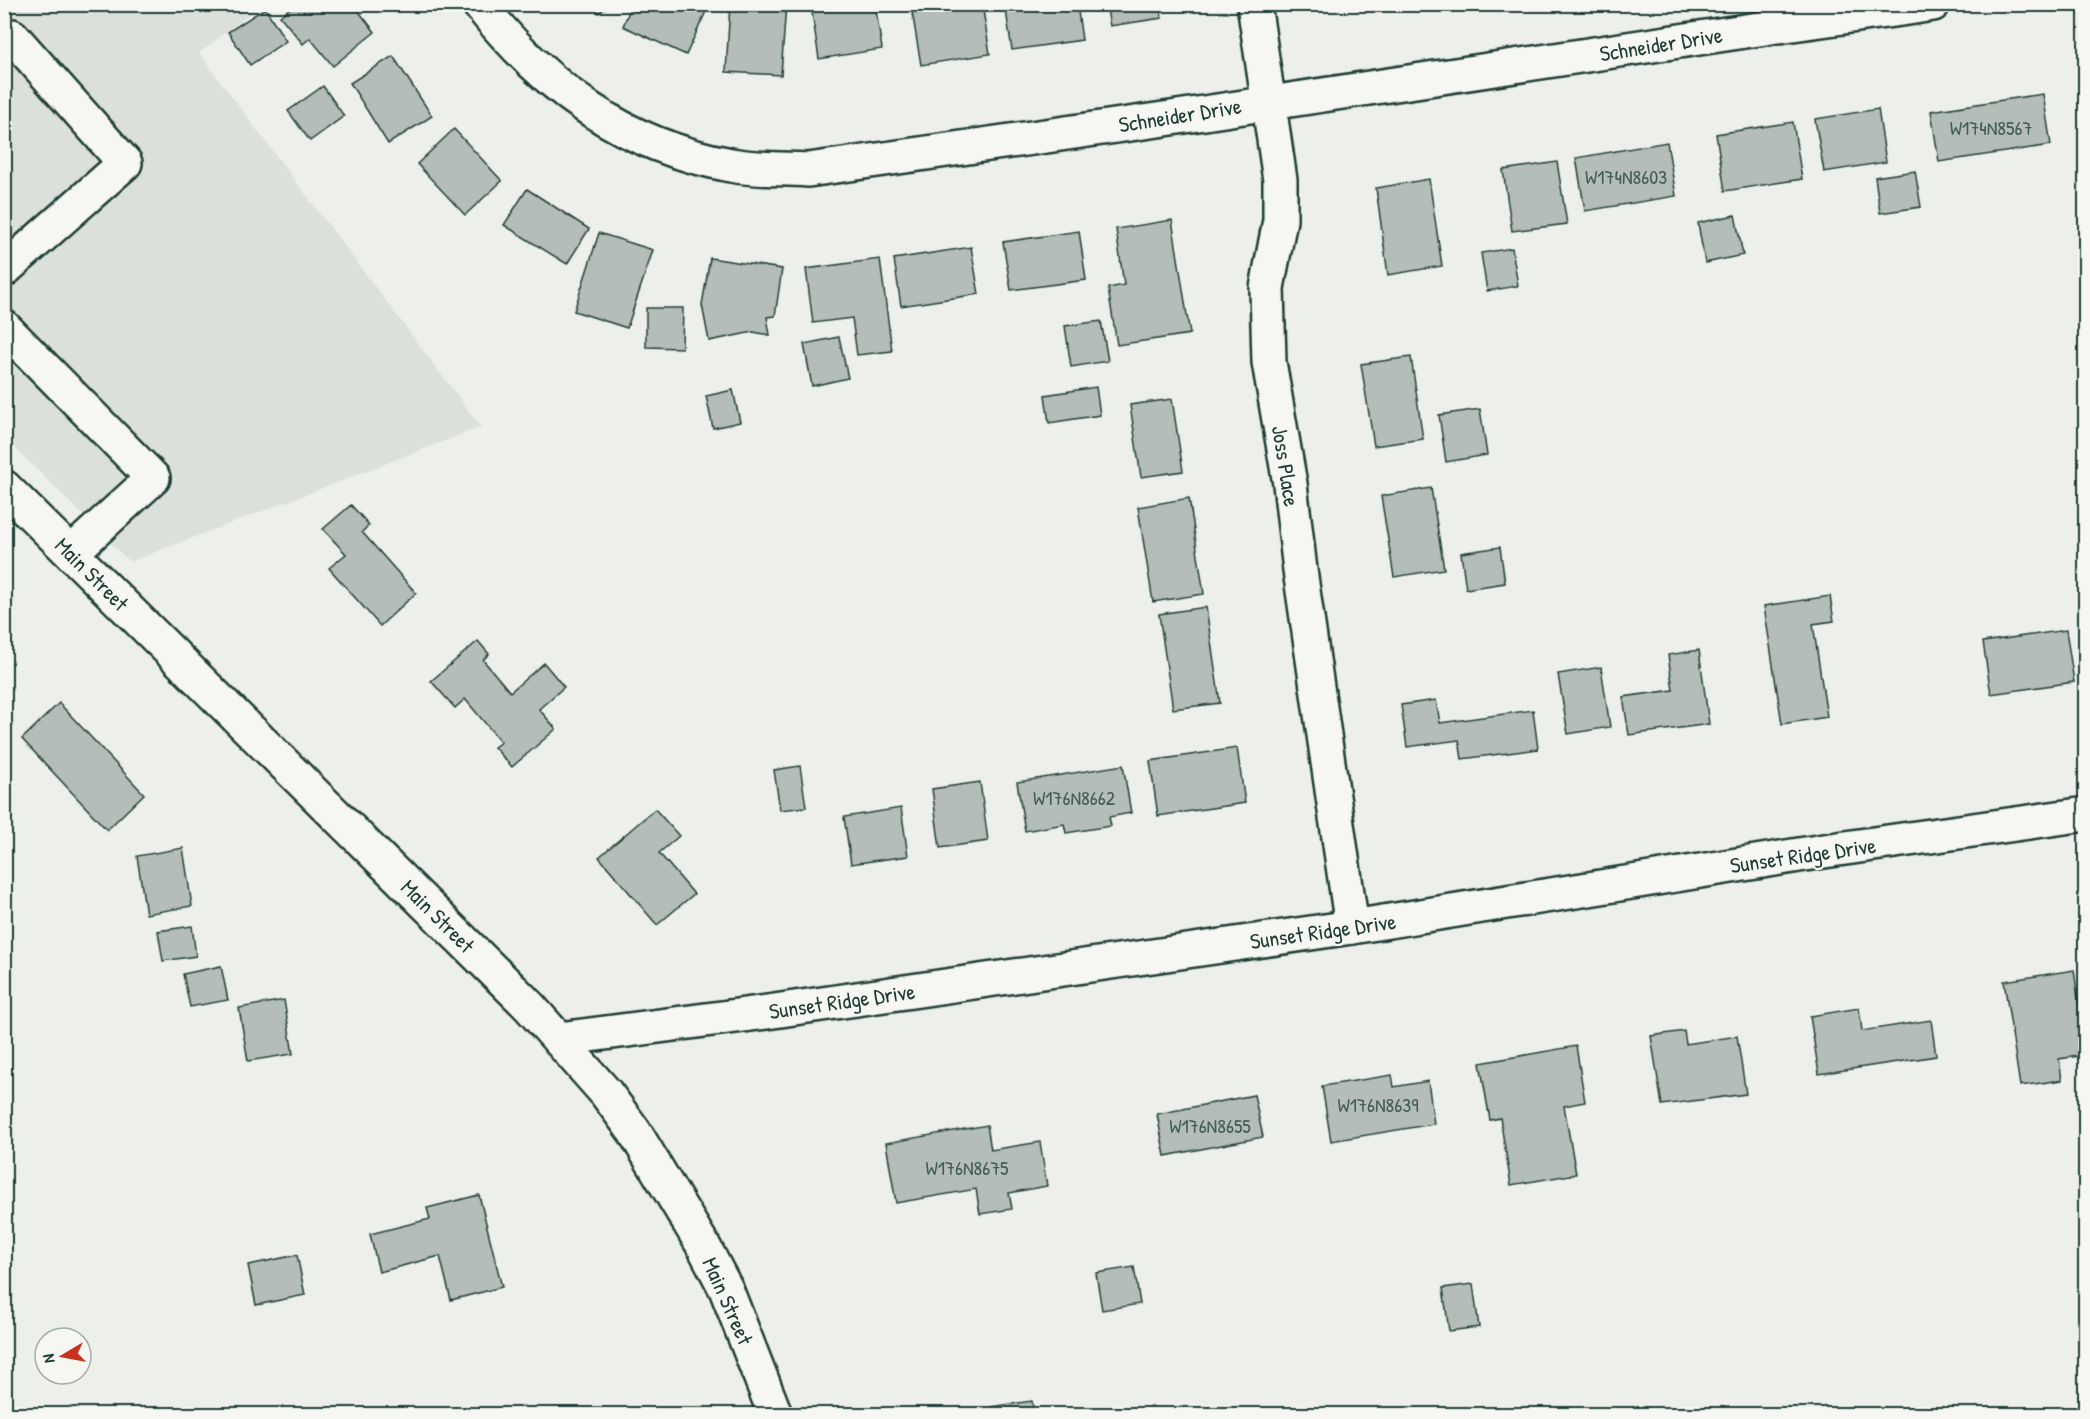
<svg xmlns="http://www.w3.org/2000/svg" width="2090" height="1419" font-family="'Patrick Hand',sans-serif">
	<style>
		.built { fill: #dce0db }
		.building { fill: #b4bdb8; stroke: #1f3d34; stroke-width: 1.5 }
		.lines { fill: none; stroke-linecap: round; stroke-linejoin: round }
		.minor-casing { stroke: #1f3d34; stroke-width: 38 }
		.major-casing { stroke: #1f3d34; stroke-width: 38 }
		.minor { stroke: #f6f6f2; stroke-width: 33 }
		.major { stroke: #f6f6f2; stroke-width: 33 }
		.labels { text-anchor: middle; stroke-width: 4.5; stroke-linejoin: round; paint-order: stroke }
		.number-label { font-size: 20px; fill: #445d55 }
		.street-label { font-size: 22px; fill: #1f3d34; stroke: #f6f6f2 }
	</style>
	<rect width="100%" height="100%" fill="#edefea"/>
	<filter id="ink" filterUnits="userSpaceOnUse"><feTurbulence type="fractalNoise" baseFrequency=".0167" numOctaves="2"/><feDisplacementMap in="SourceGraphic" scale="12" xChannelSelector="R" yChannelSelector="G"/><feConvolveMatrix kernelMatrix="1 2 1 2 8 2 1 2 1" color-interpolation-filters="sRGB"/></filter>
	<g filter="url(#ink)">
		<path class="built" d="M4,5H261L199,53L481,427L130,562L5,438Z"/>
		<g class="building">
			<path d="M295,4H353L375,32L333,66L310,38L303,44L280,16Z"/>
			<path d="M591,4H609L599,13Z"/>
			<path d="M632,4H703L708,7L686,55L623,26Z"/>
			<path d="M730,4H786L781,75L726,72Z"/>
			<path d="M846,4H875L882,49L819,59L812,12L846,7Z"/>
			<path d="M953,4H982L990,54L921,65L912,11Z"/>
			<path d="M1005,4H1077L1082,40L1012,50Z"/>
			<path d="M1106,4H1160L1162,18L1110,26Z"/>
			<path d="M265,8L286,41L250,65L228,32Z"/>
			<path d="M393,56L432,116L388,144L350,83Z"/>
			<path d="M323,86L344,116L310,141L288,111Z"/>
			<path d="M2043,94L2051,145L1939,162L1931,111Z"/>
			<path d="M1878,109L1886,162L1824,172L1815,119Z"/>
			<path d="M1793,122L1802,179L1725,191L1716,134Z"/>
			<path d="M454,129L502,181L465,215L417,164Z"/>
			<path d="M1667,142L1676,196L1585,211L1576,158Z"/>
			<path d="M1557,162L1567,224L1512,231L1503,170Z"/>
			<path d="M1915,171L1921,207L1880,213L1875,177Z"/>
			<path d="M1429,179L1442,266L1388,275L1376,188Z"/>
			<path d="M527,189L589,229L567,264L504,225Z"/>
			<path d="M1735,215L1743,255L1705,263L1698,223Z"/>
			<path d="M1172,220L1190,334L1117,345L1108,288L1124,285L1116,229Z"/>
			<path d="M1079,231L1086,280L1011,290L1003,242Z"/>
			<path d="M599,233L653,250L627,328L574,311Z"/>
			<path d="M971,247L979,294L901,306L894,259Z"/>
			<path d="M1512,248L1518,286L1487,291L1481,253Z"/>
			<path d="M710,258L782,269L775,316L767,317L770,335L753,332L709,341L702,305Z"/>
			<path d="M880,259L892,351L857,355L852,318L813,323L806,269Z"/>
			<path d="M646,308H683L682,348L646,347Z"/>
			<path d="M1101,321L1108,361L1071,367L1065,326Z"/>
			<path d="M839,337L848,378L812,386L804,344Z"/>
			<path d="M1411,357L1423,439L1374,446L1361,364Z"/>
			<path d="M1096,387L1100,415L1049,423L1045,395Z"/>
			<path d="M733,390L740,422L713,428L706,396Z"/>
			<path d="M1172,399L1183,471L1141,477L1130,405Z"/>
			<path d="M1480,409L1487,455L1446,462L1439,415Z"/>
			<path d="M1431,488L1444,569L1394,577L1381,496Z"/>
			<path d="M1189,498L1204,594L1153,602L1138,507Z"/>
			<path d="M351,505L369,525L362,532L416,593L380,626L329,568L346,554L323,529Z"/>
			<path d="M1500,547L1505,583L1466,589L1461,553Z"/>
			<path d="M1830,596L1834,621L1813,624L1827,717L1782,724L1764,606Z"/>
			<path d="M1206,607L1220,703L1173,709L1159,614Z"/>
			<path d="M2066,630L2074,682L1991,694L1983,642Z"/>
			<path d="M478,641L489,654L483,660L510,692L544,663L564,687L539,709L556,729L512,767L494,747L501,742L465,699L455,708L431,681Z"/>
			<path d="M1699,650L1709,724L1629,735L1623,697L1673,690L1668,655Z"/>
			<path d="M1601,667L1610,727L1568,734L1558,674Z"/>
			<path d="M1436,700L1440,723L1533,710L1538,749L1462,759L1459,740L1407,747L1401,705Z"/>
			<path d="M59,703L144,794L107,830L22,739Z"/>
			<path d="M1237,748L1245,803L1158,816L1150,761Z"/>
			<path d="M1123,765L1131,813L1109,817L1111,826L1066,833L1064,824L1025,831L1017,782Z"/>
			<path d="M800,766L806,807L780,810L774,770Z"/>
			<path d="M980,782L988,841L940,848L932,789Z"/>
			<path d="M901,808L908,856L851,864L844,817Z"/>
			<path d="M655,809L679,836L659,853L694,894L657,925L599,857Z"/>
			<path d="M183,848L192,906L146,914L137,856Z"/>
			<path d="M192,926L196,956L163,961L158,931Z"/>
			<path d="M221,966L228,1000L190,1007L183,974Z"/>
			<path d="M2074,970L2086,1055L2059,1059L2062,1080L2020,1086L2004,981Z"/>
			<path d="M284,1000L293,1054L248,1061L239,1008Z"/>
			<path d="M1859,1008L1862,1031L1931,1020L1936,1056L1819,1074L1810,1016Z"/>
			<path d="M1684,1031L1686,1044L1737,1036L1746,1094L1662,1105L1651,1036Z"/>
			<path d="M1576,1046L1585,1102L1564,1106L1576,1174L1511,1185L1500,1118L1490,1120L1480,1063Z"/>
			<path d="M1392,1075L1394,1087L1428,1081L1434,1124L1331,1141L1322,1086Z"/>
			<path d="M1254,1095L1263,1137L1165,1156L1157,1114Z"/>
			<path d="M987,1125L991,1150L1040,1142L1047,1186L1009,1193L1012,1209L980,1214L976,1189L896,1203L886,1143Z"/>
			<path d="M479,1195L502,1287L451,1300L440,1256L379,1272L370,1234L430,1219L427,1208Z"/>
			<path d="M297,1255L305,1295L256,1305L248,1265Z"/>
			<path d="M1134,1267L1140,1304L1102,1310L1096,1273Z"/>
			<path d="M1473,1284L1479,1327L1449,1331L1443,1288Z"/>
			<path d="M1032,1401L1034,1414H992L991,1407Z"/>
		</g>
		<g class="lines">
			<g class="minor-casing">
				<g id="minor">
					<path d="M479,4C547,89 622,145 731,165C755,170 783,168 808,170C1123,126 1438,79 1752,30C1812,20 1872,14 1933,4"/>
					<path d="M1254,4L1280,180V220L1267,288L1269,362L1290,484L1300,570L1352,927"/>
					<path d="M4,44L12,36L125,163L4,270"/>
					<path d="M4,327L153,478L71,553"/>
					<path d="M559,1039L767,1012L1352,927L1824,851L2086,814"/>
				</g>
			</g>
			<g class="major-casing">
				<path id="major" d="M4,487L529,1006L606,1093L634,1131L704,1247L726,1289L775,1414"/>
			</g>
			<use href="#minor" class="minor"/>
			<use href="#major" class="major"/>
		</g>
	</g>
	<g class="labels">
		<g class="number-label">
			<text x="1991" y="135">W174N8567</text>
			<text x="1626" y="184">W174N8603</text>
			<text x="1074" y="805">W176N8662</text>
			<text x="1378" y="1112">W176N8639</text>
			<text x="1210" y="1133">W176N8655</text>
			<text x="967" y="1175">W176N8675</text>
		</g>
		<g class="street-label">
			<text transform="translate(1661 44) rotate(-9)" y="8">Schneider Drive</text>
			<text transform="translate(1180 115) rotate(-9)" y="8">Schneider Drive</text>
			<text transform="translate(1286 466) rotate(81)" y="8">Joss Place</text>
			<text transform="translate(92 574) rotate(45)" y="8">Main Street</text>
			<text transform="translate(1803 855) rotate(-8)" y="8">Sunset Ridge Drive</text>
			<text transform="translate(438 916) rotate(45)" y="8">Main Street</text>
			<text transform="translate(1323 931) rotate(-8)" y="8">Sunset Ridge Drive</text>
			<text transform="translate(842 1001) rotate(-8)" y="8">Sunset Ridge Drive</text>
			<text transform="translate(728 1301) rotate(66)" y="8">Main Street</text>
		</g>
	</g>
	<rect width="2090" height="1419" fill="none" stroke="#f6f6f2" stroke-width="24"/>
	<rect x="12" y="12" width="2066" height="1395" fill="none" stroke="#1f3d34" stroke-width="2" filter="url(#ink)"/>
	<g transform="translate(63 1356) rotate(260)"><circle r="28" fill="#f6f6f2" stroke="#a0aca6" stroke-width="1.5"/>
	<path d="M0-4.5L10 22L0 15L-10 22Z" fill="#c8321e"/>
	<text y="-9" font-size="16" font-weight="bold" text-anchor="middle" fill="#1f3d34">N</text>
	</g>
</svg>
